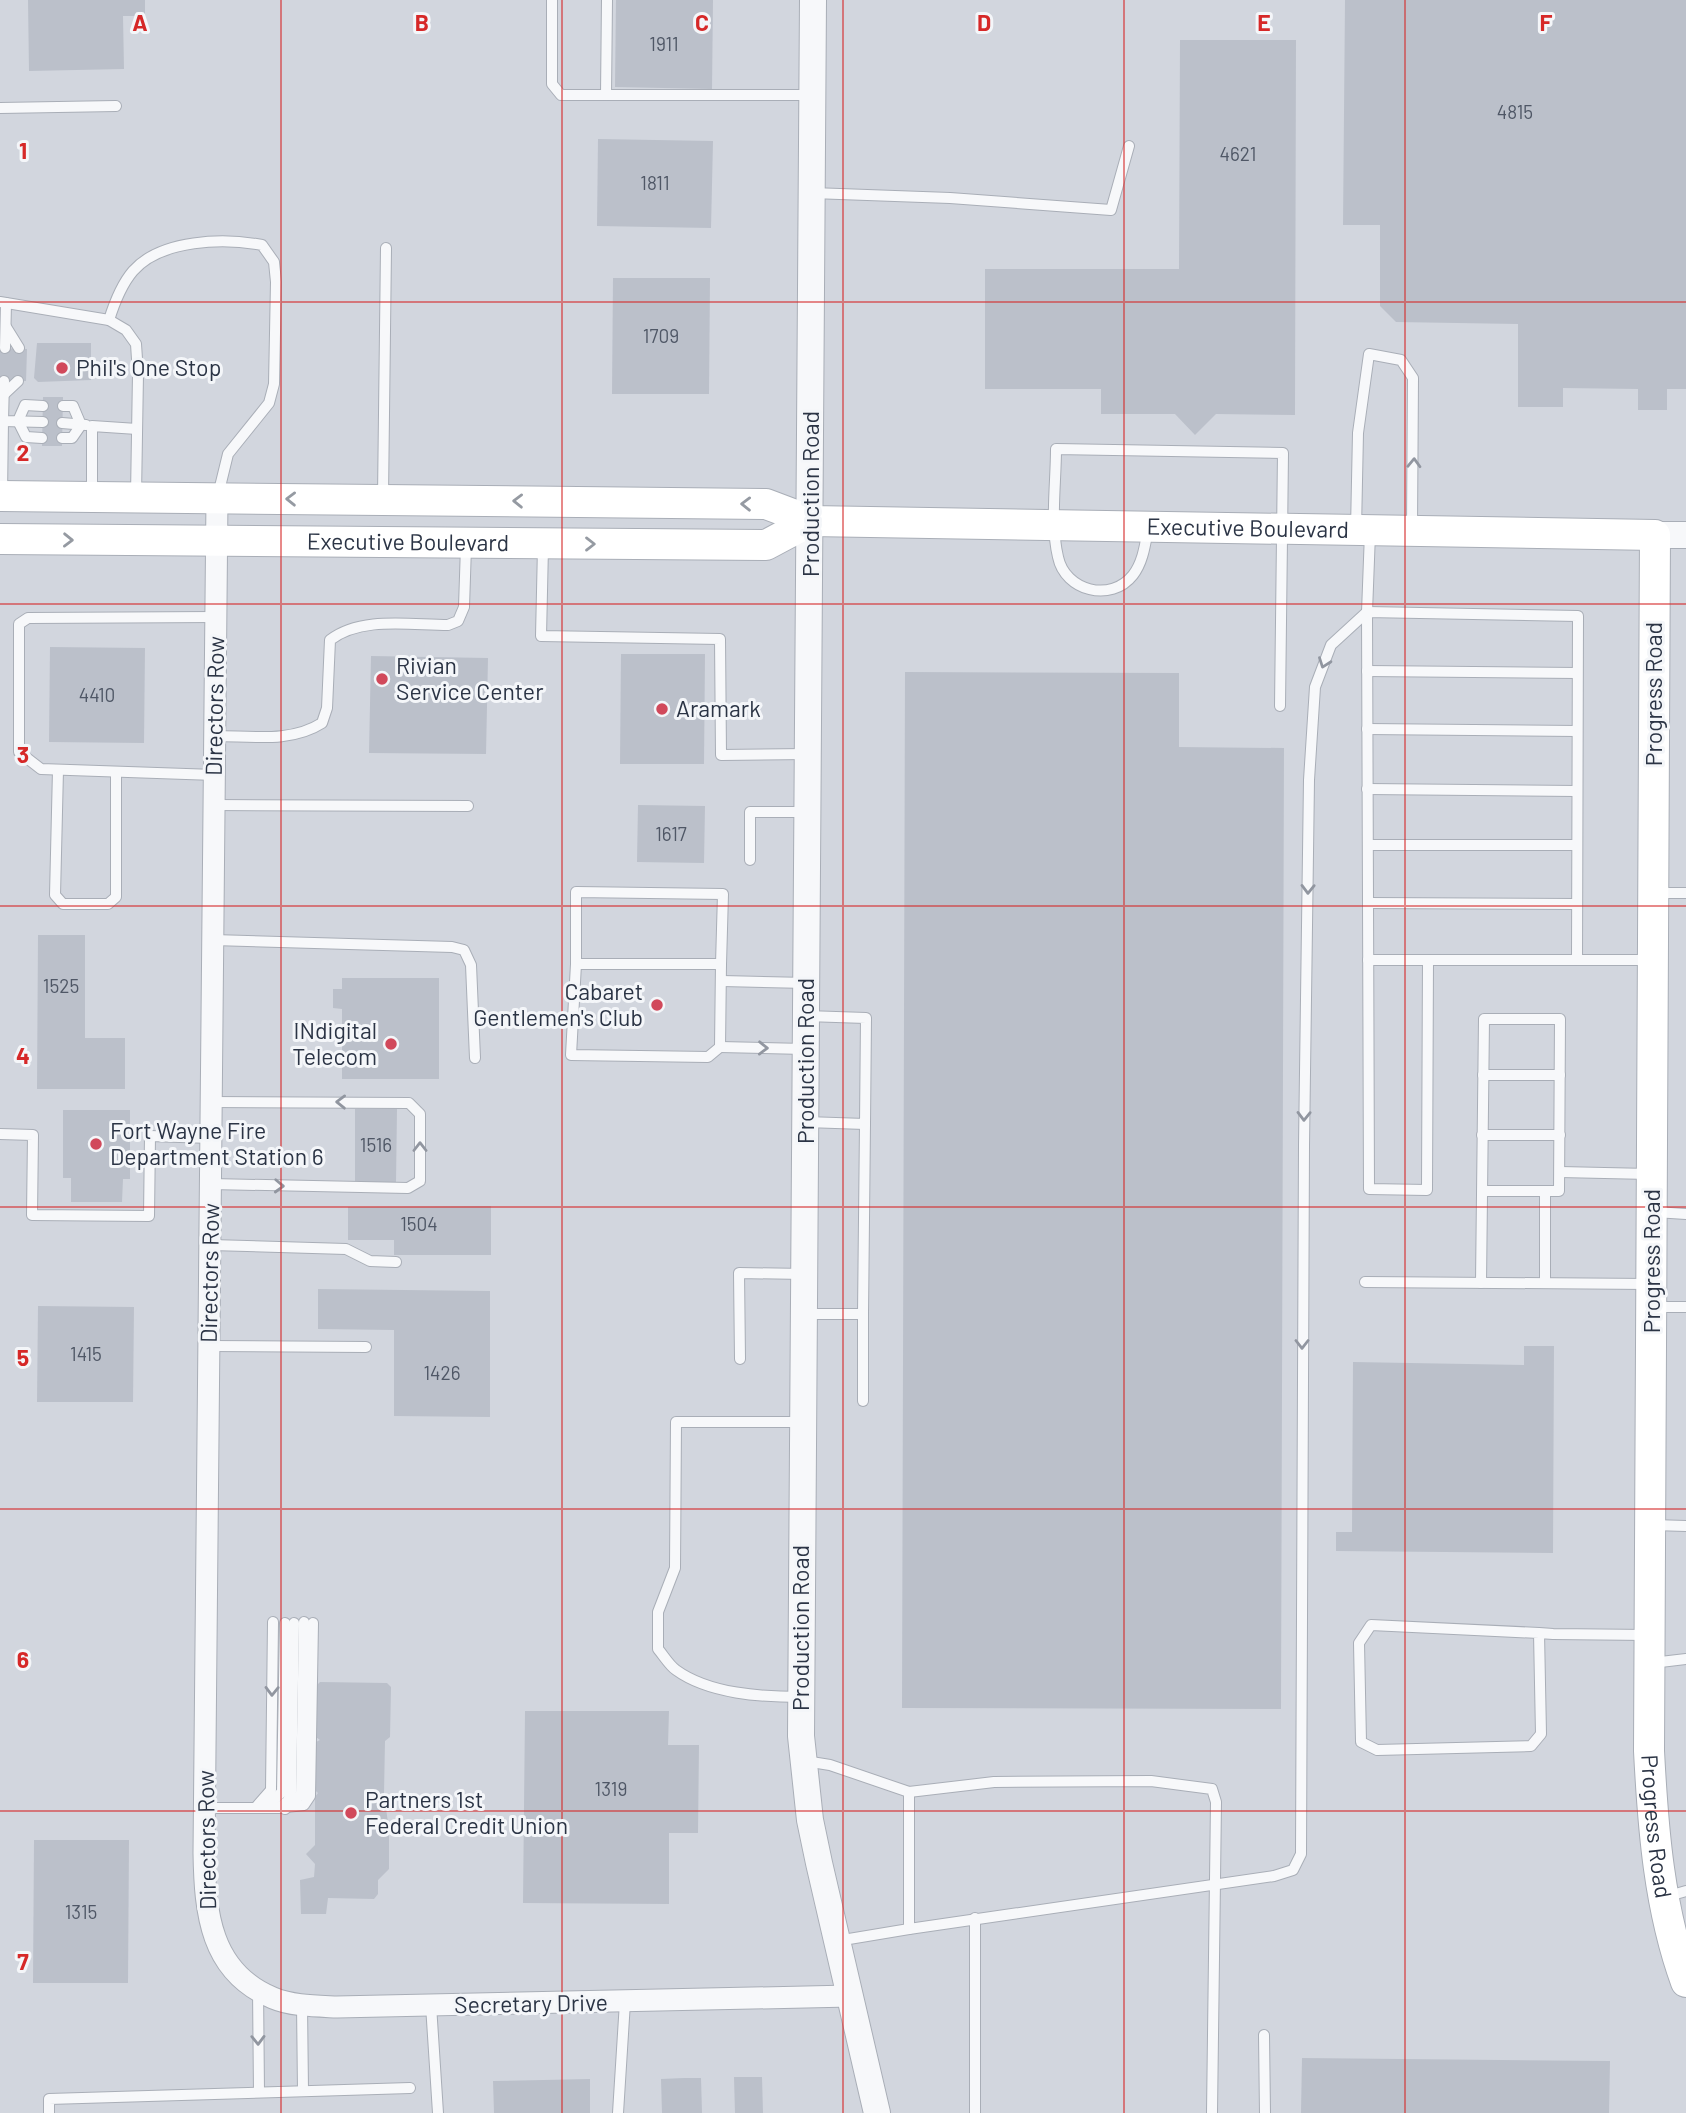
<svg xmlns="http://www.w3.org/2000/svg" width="1686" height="2113" font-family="Barlow,sans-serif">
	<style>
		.built { fill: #d2d6de }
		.building { fill: #bbc0ca }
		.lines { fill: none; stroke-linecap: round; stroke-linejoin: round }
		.service-casing { stroke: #a9aeb7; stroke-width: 12 }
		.minor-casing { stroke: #a9aeb7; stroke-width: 23 }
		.tertiary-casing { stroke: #a9aeb7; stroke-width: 28 }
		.secondary-casing { stroke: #a9aeb7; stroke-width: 32 }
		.service { stroke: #f7f8fa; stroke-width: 10 }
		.minor { stroke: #f7f8fa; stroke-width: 21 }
		.tertiary { stroke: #f7f8fa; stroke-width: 26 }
		.secondary { stroke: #fff; stroke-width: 30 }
		.oneway { stroke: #9196a0 }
		.oneway2 { stroke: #959aa2 }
		.grid { fill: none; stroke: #d62828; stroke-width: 2; stroke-opacity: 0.55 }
		.poi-dot { fill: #d1495b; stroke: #f4f6f9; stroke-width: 2.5 }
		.labels { text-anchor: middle; stroke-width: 6; stroke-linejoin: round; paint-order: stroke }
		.number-label { font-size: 19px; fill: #4f5766 }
		.poi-label { font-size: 23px; fill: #2b3445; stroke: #f4f6f9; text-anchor: start }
		.street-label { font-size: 23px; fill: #2b3445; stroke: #f4f6f9 }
		.grid-label { font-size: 23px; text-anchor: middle; font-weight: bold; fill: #d62828; stroke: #f4f6f9; stroke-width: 6; stroke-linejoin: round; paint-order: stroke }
	</style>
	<rect width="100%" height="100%" fill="#e4e7ec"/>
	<rect class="built" x="0" y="0" width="1686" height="2113"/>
	<g class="building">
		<path d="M28,0H145V16H123L124,69L29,71Z"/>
		<path d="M616,0H713L712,89L615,87Z"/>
		<path d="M1345,0H1686V389H1667V410H1638V389L1563,388V407H1518V324L1396,322L1380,306V225H1343Z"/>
		<path d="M1180,40H1296L1295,415L1216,414L1195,435L1175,414H1101V389H985V269H1179Z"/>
		<path d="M598,139L713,141L711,228L597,226Z"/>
		<path d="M613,278H710L709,394H612Z"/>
		<path d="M37,343H91V380L38,382L34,378Z"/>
		<path d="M0,348L27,349L26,381H0Z"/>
		<path d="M43,397H63L62,446H42Z"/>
		<path d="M50,647L145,648L144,743L49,742Z"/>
		<path d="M621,654H705L704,764H620Z"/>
		<path d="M371,656L488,658L486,754L369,753Z"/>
		<path d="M905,672L1179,673V747L1284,748L1281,1709L902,1708Z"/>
		<path d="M638,805L705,806L704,863L637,862Z"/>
		<path d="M38,935H85V1038H125V1089H37Z"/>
		<path d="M342,978H439V1079H342V1009L333,1008V989H342Z"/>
		<path d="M355,1109H397L396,1182H355Z"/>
		<path d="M63,1110H130V1179H123L122,1202H71V1178H63Z"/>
		<path d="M491,1206V1255H394V1240H348V1207Z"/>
		<path d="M318,1289L490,1291V1417L394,1416V1330L318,1329Z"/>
		<path d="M38,1306L134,1307L133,1402H37Z"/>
		<path d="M1524,1346H1554L1553,1553L1336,1551V1532H1352L1353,1362L1524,1365Z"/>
		<path d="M320,1682L387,1683L391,1687L390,1737L385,1741L384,1794L389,1830V1869L378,1880V1894L374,1899L328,1898L326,1914H301L300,1880L314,1877L315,1864L306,1854L315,1845V1797L318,1793L315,1790L316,1742L320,1740L316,1737V1686Z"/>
		<path d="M525,1711H669L668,1745H699L698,1833H669V1904L523,1903Z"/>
		<path d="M34,1840H129L128,1983H33Z"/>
		<path d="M1302,2058L1610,2061L1609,2113H1301Z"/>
		<path d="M734,2077H762L763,2113H735Z"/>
		<path d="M684,2078H701L702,2113H662L661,2079Z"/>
		<path d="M590,2079V2113H494L493,2081Z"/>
	</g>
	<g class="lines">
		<g class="service-casing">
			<g id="service">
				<path d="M552,0V84L561,95H812"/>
				<path d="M606,95L607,0"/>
				<path d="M0,108L116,106"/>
				<path d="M812,193L950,198L1111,210L1129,146"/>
				<path d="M0,302L109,320L126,330L136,344L138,374L136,495"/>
				<path d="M109,320C114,304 121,285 133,271C161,239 224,238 262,245L274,262L276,282L274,384L269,403L228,454L218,495"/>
				<path d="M6,327L19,348"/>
				<path d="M5,348L6,303"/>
				<path d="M4,381L3,421L43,422"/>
				<path d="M2,396L18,381"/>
				<path d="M0,420L3,421L2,495"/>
				<path d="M62,423L86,425"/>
				<path d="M42,438L26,437L18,421L25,405L43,406"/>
				<path d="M62,438H72L81,425L73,406H63"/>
				<path d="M92,497V426L137,429"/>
				<path d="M383,497L386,248"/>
				<path d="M1148,529C1145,545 1143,562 1133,575C1111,603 1065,591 1058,557C1050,523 1056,484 1056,449L1283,453L1280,706"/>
				<path d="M1356,529L1358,433L1369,354L1401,360L1413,378L1412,528"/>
				<path d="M1370,533L1367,612L1369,1189L1427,1190L1428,960H1651"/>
				<path d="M543,547L541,636L720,639L721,755L807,754"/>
				<path d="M1367,671L1577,673"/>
				<path d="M1367,729L1577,731"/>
				<path d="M215,736C251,736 291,743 322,723L327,708L330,640C361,616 410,625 448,625L458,621L464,607L466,546"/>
				<path d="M58,770L55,895L63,904H108L116,897V772"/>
				<path d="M215,775L41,769L19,752V624L28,618L216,617"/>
				<path d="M1367,789L1576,791"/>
				<path d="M214,805L468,806"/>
				<path d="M1368,845H1576"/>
				<path d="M750,860V812H806"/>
				<path d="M1654,893H1686"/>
				<path d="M1368,903L1576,904"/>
				<path d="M213,940L452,947L464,950L471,965L475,1058"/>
				<path d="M1368,960H1428"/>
				<path d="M576,964H721L720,1047L708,1057L571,1055Z"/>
				<path d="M576,964V892L723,894L721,964"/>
				<path d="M722,981L807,983"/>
				<path d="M806,1016L866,1018L865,1124L806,1122"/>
				<path d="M720,1047L805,1049"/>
				<path d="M1483,1075H1560"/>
				<path d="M0,1134L33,1135L32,1215L149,1216L150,1136L211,1138"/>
				<path d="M1482,1135H1560"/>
				<path d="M1560,1172L1649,1174"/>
				<path d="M211,1184L408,1188L420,1181V1114L409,1103L212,1102"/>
				<path d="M1545,1191V1283"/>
				<path d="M1655,1212L1686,1214"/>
				<path d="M211,1245L346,1249L370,1261L396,1262"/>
				<path d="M1365,1282L1649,1284"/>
				<path d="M1481,1283L1484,1019H1560L1559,1191H1482"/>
				<path d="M1654,1307H1686"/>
				<path d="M804,1314H863L865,1124"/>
				<path d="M863,1314V1401"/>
				<path d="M209,1346L366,1347"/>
				<path d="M740,1359L739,1273L804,1274"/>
				<path d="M1653,1525L1686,1526"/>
				<path d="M1539,1633L1541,1734L1531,1746L1377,1750L1361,1742L1359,1643L1371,1625L1539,1633L1553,1634L1647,1635"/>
				<path d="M1652,1663L1686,1659"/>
				<path d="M801,1697C762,1697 709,1694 676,1670C669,1665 664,1656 658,1649V1612L675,1568L676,1422H803"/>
				<path d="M805,1761L830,1765L909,1792V1929L837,1941"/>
				<path d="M909,1792L994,1782L1151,1781L1212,1789L1216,1802L1212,2113"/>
				<path d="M257,1806L271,1790L273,1622"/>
				<path d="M205,1808H278L288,1801L291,1792L294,1623"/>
				<path d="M265,1808L282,1792L285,1623"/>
				<path d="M278,1808L304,1805L310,1796L313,1623"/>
				<path d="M285,1809L301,1794L304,1622"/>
				<path d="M1665,1897L1686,1891"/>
				<path d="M975,1918V2113"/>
				<path d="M909,1929L1274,1876L1293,1870L1301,1854L1304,1145L1309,780L1315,687L1331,645L1367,612L1578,616L1577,960"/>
				<path d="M258,1989L259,2092"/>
				<path d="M302,2005L303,2090"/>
				<path d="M431,2005L438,2113"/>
				<path d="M1264,2035L1265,2113"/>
				<path d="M49,2113V2099L410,2088"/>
				<path d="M618,2113L625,2002"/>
			</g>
		</g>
		<g class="minor-casing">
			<path id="minor" d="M217,498L204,1853C205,1912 210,1972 273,1998C292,2006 316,2006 337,2007L850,1996"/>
		</g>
		<g class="tertiary-casing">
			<g id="tertiary">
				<path d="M813,0L801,1736L810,1820L819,1863L877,2113"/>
				<path d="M1655,535H1686"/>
			</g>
		</g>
		<g class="secondary-casing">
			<g id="secondary">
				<path id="s1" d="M0,496L766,504L811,521L1655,535L1649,1751C1653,1828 1659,1908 1686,1982"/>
				<path id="s2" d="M0,539L766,545L811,521"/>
			</g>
		</g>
		<use href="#service" class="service"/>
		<use href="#minor" class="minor"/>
		<use href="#tertiary" class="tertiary"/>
		<use href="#secondary" class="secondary"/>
	</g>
	<defs><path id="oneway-chevron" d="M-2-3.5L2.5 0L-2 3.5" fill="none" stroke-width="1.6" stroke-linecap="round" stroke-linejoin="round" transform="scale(1.75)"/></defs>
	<g class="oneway">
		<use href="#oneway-chevron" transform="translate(1414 463) rotate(-88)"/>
		<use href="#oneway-chevron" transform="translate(1324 663) rotate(110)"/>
		<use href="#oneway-chevron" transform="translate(1308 889) rotate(91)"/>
		<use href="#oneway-chevron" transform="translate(763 1048) rotate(1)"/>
		<use href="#oneway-chevron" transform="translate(341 1102) rotate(-179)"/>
		<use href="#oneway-chevron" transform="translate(1304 1116) rotate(91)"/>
		<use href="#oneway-chevron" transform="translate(420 1147) rotate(-90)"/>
		<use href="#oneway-chevron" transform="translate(279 1186) rotate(2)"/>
		<use href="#oneway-chevron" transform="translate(1302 1344) rotate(90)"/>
		<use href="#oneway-chevron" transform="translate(272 1691) rotate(91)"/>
		<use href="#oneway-chevron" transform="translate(258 2040) rotate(89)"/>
	</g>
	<g class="oneway2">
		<use href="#oneway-chevron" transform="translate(291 499) rotate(-179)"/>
		<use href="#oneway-chevron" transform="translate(518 501) rotate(-179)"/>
		<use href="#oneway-chevron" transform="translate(746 504) rotate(-179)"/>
		<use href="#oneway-chevron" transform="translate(68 540) rotate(1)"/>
		<use href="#oneway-chevron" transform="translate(590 544)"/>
	</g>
	<path class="grid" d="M281,0V2113M562,0V2113M843,0V2113M1124,0V2113M1405,0V2113M0,302H1686M0,604H1686M0,906H1686M0,1207H1686M0,1509H1686M0,1811H1686"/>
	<g class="poi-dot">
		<circle cx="62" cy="368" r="7"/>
		<circle cx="382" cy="679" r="7"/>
		<circle cx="662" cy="709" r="7"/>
		<circle cx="657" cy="1005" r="7"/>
		<circle cx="391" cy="1044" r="7"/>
		<circle cx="96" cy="1144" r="7"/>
		<circle cx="351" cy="1813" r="7"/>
	</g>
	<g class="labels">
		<g class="number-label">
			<text x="664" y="51">1911</text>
			<text x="1515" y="119">4815</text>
			<text x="1238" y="161">4621</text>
			<text x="655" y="190">1811</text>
			<text x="661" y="343">1709</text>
			<text x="97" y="702">4410</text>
			<text x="671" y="841">1617</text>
			<text x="61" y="993">1525</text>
			<text x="376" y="1152">1516</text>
			<text x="419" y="1231">1504</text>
			<text x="86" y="1361">1415</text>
			<text x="442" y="1380">1426</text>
			<text x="611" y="1796">1319</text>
			<text x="81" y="1919">1315</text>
		</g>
		<g class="poi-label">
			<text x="76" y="376">Phil's One Stop</text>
			<text x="396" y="674">Rivian<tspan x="396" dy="26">Service Center</tspan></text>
			<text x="676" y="717">Aramark</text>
			<text x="643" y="1000" text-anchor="end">Cabaret<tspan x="643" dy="26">Gentlemen's Club</tspan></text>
			<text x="377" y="1039" text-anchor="end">INdigital<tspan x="377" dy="26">Telecom</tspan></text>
			<text x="110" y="1139">Fort Wayne Fire<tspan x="110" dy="26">Department Station 6</tspan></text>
			<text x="365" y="1808">Partners 1st<tspan x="365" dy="26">Federal Credit Union</tspan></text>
		</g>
		<g class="street-label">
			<text transform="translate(811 494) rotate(-90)" y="8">Production Road</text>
			<text dy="8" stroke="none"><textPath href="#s1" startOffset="1251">Executive Boulevard</textPath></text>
			<text dy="8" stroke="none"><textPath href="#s2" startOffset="408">Executive Boulevard</textPath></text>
			<text transform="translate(1654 694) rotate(-90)" y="8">Progress Road</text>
			<text transform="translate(215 706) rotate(-89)" y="8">Directors Row</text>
			<text transform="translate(806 1061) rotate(-90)" y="8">Production Road</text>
			<text transform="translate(1652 1261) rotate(-90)" y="8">Progress Road</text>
			<text transform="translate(210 1273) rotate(-89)" y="8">Directors Row</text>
			<text transform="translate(801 1628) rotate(-90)" y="8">Production Road</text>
			<text dy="8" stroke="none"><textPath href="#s1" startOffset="2950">Progress Road</textPath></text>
			<text transform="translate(207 1840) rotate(-91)" y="8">Directors Row</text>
			<text transform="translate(531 2004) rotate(-1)" y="8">Secretary Drive</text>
		</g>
	</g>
	<g class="grid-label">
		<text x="140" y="31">A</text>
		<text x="422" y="31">B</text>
		<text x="702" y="31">C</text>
		<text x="984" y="31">D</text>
		<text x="1264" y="31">E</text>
		<text x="1546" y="31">F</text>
		<text x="23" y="159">1</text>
		<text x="23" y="461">2</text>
		<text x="23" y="763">3</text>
		<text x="23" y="1064">4</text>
		<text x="23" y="1366">5</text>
		<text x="23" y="1668">6</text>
		<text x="23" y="1970">7</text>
	</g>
</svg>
